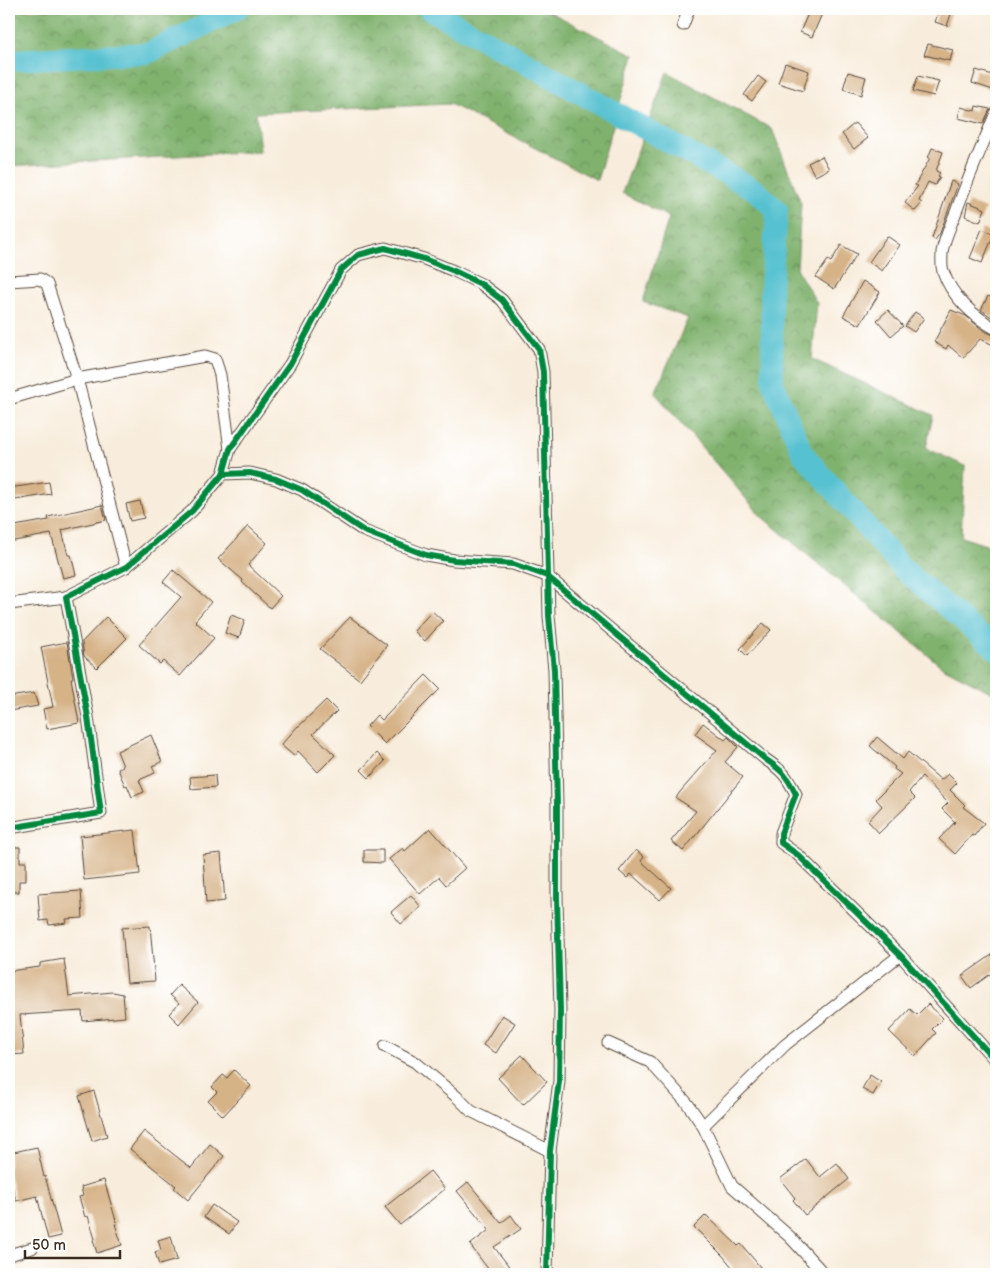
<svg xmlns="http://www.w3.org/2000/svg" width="1005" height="1283" font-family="'Balsamiq Sans',sans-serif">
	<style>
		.forest { fill: url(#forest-crowns); stroke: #5e6e46 }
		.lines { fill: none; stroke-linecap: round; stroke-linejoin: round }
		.river { stroke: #56c1d0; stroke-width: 22 }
		.building { fill: #d6b287 }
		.street-casing { stroke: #57473a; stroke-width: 13 }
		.street { stroke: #fff; stroke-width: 11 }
		.cycleway-casing { stroke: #fff; stroke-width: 9 }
		.cycleway { stroke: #00873e; stroke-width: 6 }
	</style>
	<defs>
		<pattern id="forest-crowns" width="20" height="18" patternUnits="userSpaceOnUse" patternTransform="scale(1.25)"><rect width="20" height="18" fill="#80b26e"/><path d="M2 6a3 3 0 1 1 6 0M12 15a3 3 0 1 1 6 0" fill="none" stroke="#6a915a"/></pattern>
	</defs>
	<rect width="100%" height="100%" fill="#fff"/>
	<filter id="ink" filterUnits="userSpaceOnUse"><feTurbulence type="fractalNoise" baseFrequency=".02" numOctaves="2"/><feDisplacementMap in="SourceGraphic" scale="10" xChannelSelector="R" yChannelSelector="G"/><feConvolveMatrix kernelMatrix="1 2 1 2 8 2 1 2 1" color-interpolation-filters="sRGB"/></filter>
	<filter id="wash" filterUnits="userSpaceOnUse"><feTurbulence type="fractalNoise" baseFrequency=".0096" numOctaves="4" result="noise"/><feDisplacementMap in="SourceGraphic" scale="20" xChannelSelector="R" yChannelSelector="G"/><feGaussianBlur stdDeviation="1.12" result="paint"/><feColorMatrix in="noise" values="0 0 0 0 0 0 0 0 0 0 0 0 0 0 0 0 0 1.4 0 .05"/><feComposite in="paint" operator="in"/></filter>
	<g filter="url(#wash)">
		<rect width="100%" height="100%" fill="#f8eddc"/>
		<g class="forest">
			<path d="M67,9H544L634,55L597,180L450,104L256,113L260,151L9,166V10H60Z"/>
			<path d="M667,72L772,129L801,203L797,270L817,303L812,359L933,415L926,448L965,466L961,537L996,548V695L941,666L761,516L655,393L688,318L643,302L669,217L622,193Z"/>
		</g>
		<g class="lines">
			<g class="river">
				<path d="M429,9L755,190L777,210L771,287L773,383L803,454L904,570L996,649"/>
				<path d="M9,58L14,60L148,53L237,9"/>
			</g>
		</g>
		<g id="blocks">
			<g class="building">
				<path d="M810,9H824L812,37L800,32Z"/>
				<path d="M939,10L951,14L947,26L935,22Z"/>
				<path d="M928,44L953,50L950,61L924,55Z"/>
				<path d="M785,63L809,71L803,91L778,83Z"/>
				<path d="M976,70L996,76V91L972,83Z"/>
				<path d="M848,72L866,77L861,95L843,89Z"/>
				<path d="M758,76L766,82L752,101L744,95Z"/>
				<path d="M918,76L939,81L934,96L913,91Z"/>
				<path d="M976,106L990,109L983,124L958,118L961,107L975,111Z"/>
				<path d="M855,123L868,138L854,149L842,134Z"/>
				<path d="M932,148L943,152L936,171L940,173L938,176L940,177L935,185L928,182L919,201L922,203L915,211L905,203L918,186L915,185L930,158H928Z"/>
				<path d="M822,156L829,169L815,176L808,163Z"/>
				<path d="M951,181L958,184L940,233L935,240L932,238Z"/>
				<path d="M968,202L985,209L980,222L965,216Z"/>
				<path d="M982,229L994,234L982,263L970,258Z"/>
				<path d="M887,236L900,245L882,271L869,262Z"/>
				<path d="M841,245L857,254L834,289L816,277L828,260L831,262Z"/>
				<path d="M863,281L880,292L860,325L843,316Z"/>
				<path d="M988,296L996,300V320L981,310Z"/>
				<path d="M888,310L903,326L891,336L877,320Z"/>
				<path d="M951,310L966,316L984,331L996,336V346L980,339L963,358L948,345L946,349L934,342Z"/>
				<path d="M915,312L924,318L914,332L905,326Z"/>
				<path d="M49,482L51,494L9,501V488Z"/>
				<path d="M140,501L144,518L130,521L126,504Z"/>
				<path d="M102,505L106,520L62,530L68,555H71L76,575L63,578L51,534L9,542V527L49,520L48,517Z"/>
				<path d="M248,526L267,543L248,565L281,596L270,608L242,582L243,580L218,559Z"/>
				<path d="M173,570L211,602L195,621L214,638L180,676L163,661L160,664L139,645L181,597L163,582Z"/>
				<path d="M432,611L443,621L425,641L414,631Z"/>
				<path d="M231,615L245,620L239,638L225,633Z"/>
				<path d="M106,617L127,638L97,668L84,656L82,642Z"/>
				<path d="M350,617L387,645L360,680L320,649Z"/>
				<path d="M763,623L771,630L747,656L740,649Z"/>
				<path d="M67,642L73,678H71L79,723L47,729L43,709L53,707L41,647Z"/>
				<path d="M426,675L440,689L385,744L367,726L377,715L382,720Z"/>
				<path d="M34,693L38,706L9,711V697Z"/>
				<path d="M326,700L337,711L313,734L335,755L318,772L298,751L294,756L281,745L298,726H299Z"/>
				<path d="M703,723L725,740L728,737L738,747L725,762L743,777L683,851L671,841L696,811L676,798L680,792L717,750L695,734Z"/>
				<path d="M151,735L162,762L152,766L155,773L139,780L144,792L132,797L127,785L125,786L118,769L123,766L117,751Z"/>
				<path d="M877,737L903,759L908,752L941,780L948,774L957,783L950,790L965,805L963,807L984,823L974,836L972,835L955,854L939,839L955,822L942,809L948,803L922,776L909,792L915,798L879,833L868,821L882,806L876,799L901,774L894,769L895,767L870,746Z"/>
				<path d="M377,753L385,761L369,778L361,770Z"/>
				<path d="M215,775L216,787L191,789L190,777Z"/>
				<path d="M430,828L465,868L446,885L439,877L420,894L389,859L403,848L405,851Z"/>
				<path d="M135,830L140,874L84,880L80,836Z"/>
				<path d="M9,847H20V862H26V881H19V892H9Z"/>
				<path d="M364,850H383V863L364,862Z"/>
				<path d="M636,850L644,857L641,861L671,888L660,900L631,874L627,878L619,871Z"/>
				<path d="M221,853L225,901L206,903L203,855Z"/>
				<path d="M81,891L83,918L66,919L67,923L49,925L48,920L40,921L38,894Z"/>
				<path d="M411,895L421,907L401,924L391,912Z"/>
				<path d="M150,926L155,981L127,983L122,928Z"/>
				<path d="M996,952V970L971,988L962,976Z"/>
				<path d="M64,959L69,996L113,992L123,994L125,1017L83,1021L82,1011L20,1015L24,1054L10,1055L9,1035V971L40,967V963Z"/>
				<path d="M179,985L198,1002L179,1024L169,1014L179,1003L170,995Z"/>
				<path d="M928,1004L943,1018L932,1029L936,1033L915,1056L889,1031L910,1009L917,1015Z"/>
				<path d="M502,1015L515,1023L496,1053L483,1045Z"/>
				<path d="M522,1055L547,1082L523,1105L498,1078Z"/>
				<path d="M234,1070L251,1086L223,1116L208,1101L217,1092L212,1087L223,1075L227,1078Z"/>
				<path d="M870,1075L881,1082L873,1095L862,1089Z"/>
				<path d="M94,1091L107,1136L92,1141L79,1096Z"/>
				<path d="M144,1131L191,1168L210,1144L224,1156L188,1200L174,1188L176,1186L130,1149Z"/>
				<path d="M37,1147L44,1177L45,1176L61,1236L48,1239L37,1196L16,1201L9,1174V1153Z"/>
				<path d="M806,1159L820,1177L837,1163L849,1179L805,1215L793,1200L795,1198L780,1179Z"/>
				<path d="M430,1171L445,1189L400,1225L385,1207Z"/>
				<path d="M104,1180L117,1224H115L122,1245L97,1253L93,1240L95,1239L88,1216L85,1217L79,1197L83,1196L81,1187Z"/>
				<path d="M468,1182L501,1223L511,1215L521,1229L494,1247L515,1274H492L470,1245L489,1230L457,1191Z"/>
				<path d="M212,1205L237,1222L229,1234L204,1217Z"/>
				<path d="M706,1215L738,1246L741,1244L766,1274H738L723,1256L694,1227Z"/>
				<path d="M171,1236L177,1260L159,1265L155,1252L161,1250L158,1240Z"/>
			</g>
		</g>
	</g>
	<g filter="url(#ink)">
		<use href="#blocks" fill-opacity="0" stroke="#57473a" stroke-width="1"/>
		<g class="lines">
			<g class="street-casing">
				<g id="street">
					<path d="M683,25L689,9"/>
					<path d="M996,113C982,146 968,178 956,212C951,224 944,240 942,252C942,257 941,266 943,271C951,296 974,317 996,329"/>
					<path d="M9,281L40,279L47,284L77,379L126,567"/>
					<path d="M9,399L77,379L205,356L215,359L220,375L230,449"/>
					<path d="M223,474L230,449L290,364L341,270L358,255L385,248L424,259L454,271L481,284L502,300L539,349L543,372L549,616L554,670L557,806V898L560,1010L559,1081L550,1151L547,1274"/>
					<path d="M9,604L66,597"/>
					<path d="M9,828L101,813L88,717L66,597L126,567L192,511L223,474L250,473L276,479L302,490L364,531L426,555L454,560L513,564L547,576L765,759C783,771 786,775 796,794L781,833V843L798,855L900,955L996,1061"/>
					<path d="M608,1043L650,1062L687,1103L703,1126L732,1186L790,1237L824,1274"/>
					<path d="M385,1046L415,1062L457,1097L471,1111L550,1151"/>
					<path d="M703,1126L785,1045L900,955"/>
					<path d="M9,1255L32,1248"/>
				</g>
			</g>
			<use href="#street" class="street"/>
			<g class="cycleway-casing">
				<g id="cycleway">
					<path d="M223,474L230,449L290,364L341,270L358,255L385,248L424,259L454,271L481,284L502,300L539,349L543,372L549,616L554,670L557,806V898L560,1010L559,1081L550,1151L547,1274"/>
					<path d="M9,828L101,813L88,717L66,597L126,567L192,511L223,474L250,473L276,479L302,490L364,531L426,555L454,560L513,564L547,576L765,759C783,771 786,775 796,794L781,833V843L798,855L900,955L996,1061"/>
				</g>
			</g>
			<use href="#cycleway" class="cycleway"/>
		</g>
	</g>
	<rect width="1005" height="1283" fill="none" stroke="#fff" stroke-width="30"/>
	<path d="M25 1250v8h95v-8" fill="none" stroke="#3b2a1e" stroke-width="2.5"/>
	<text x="32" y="1250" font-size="15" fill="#3b2a1e" stroke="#ffffff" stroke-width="4" paint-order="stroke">50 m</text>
</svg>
